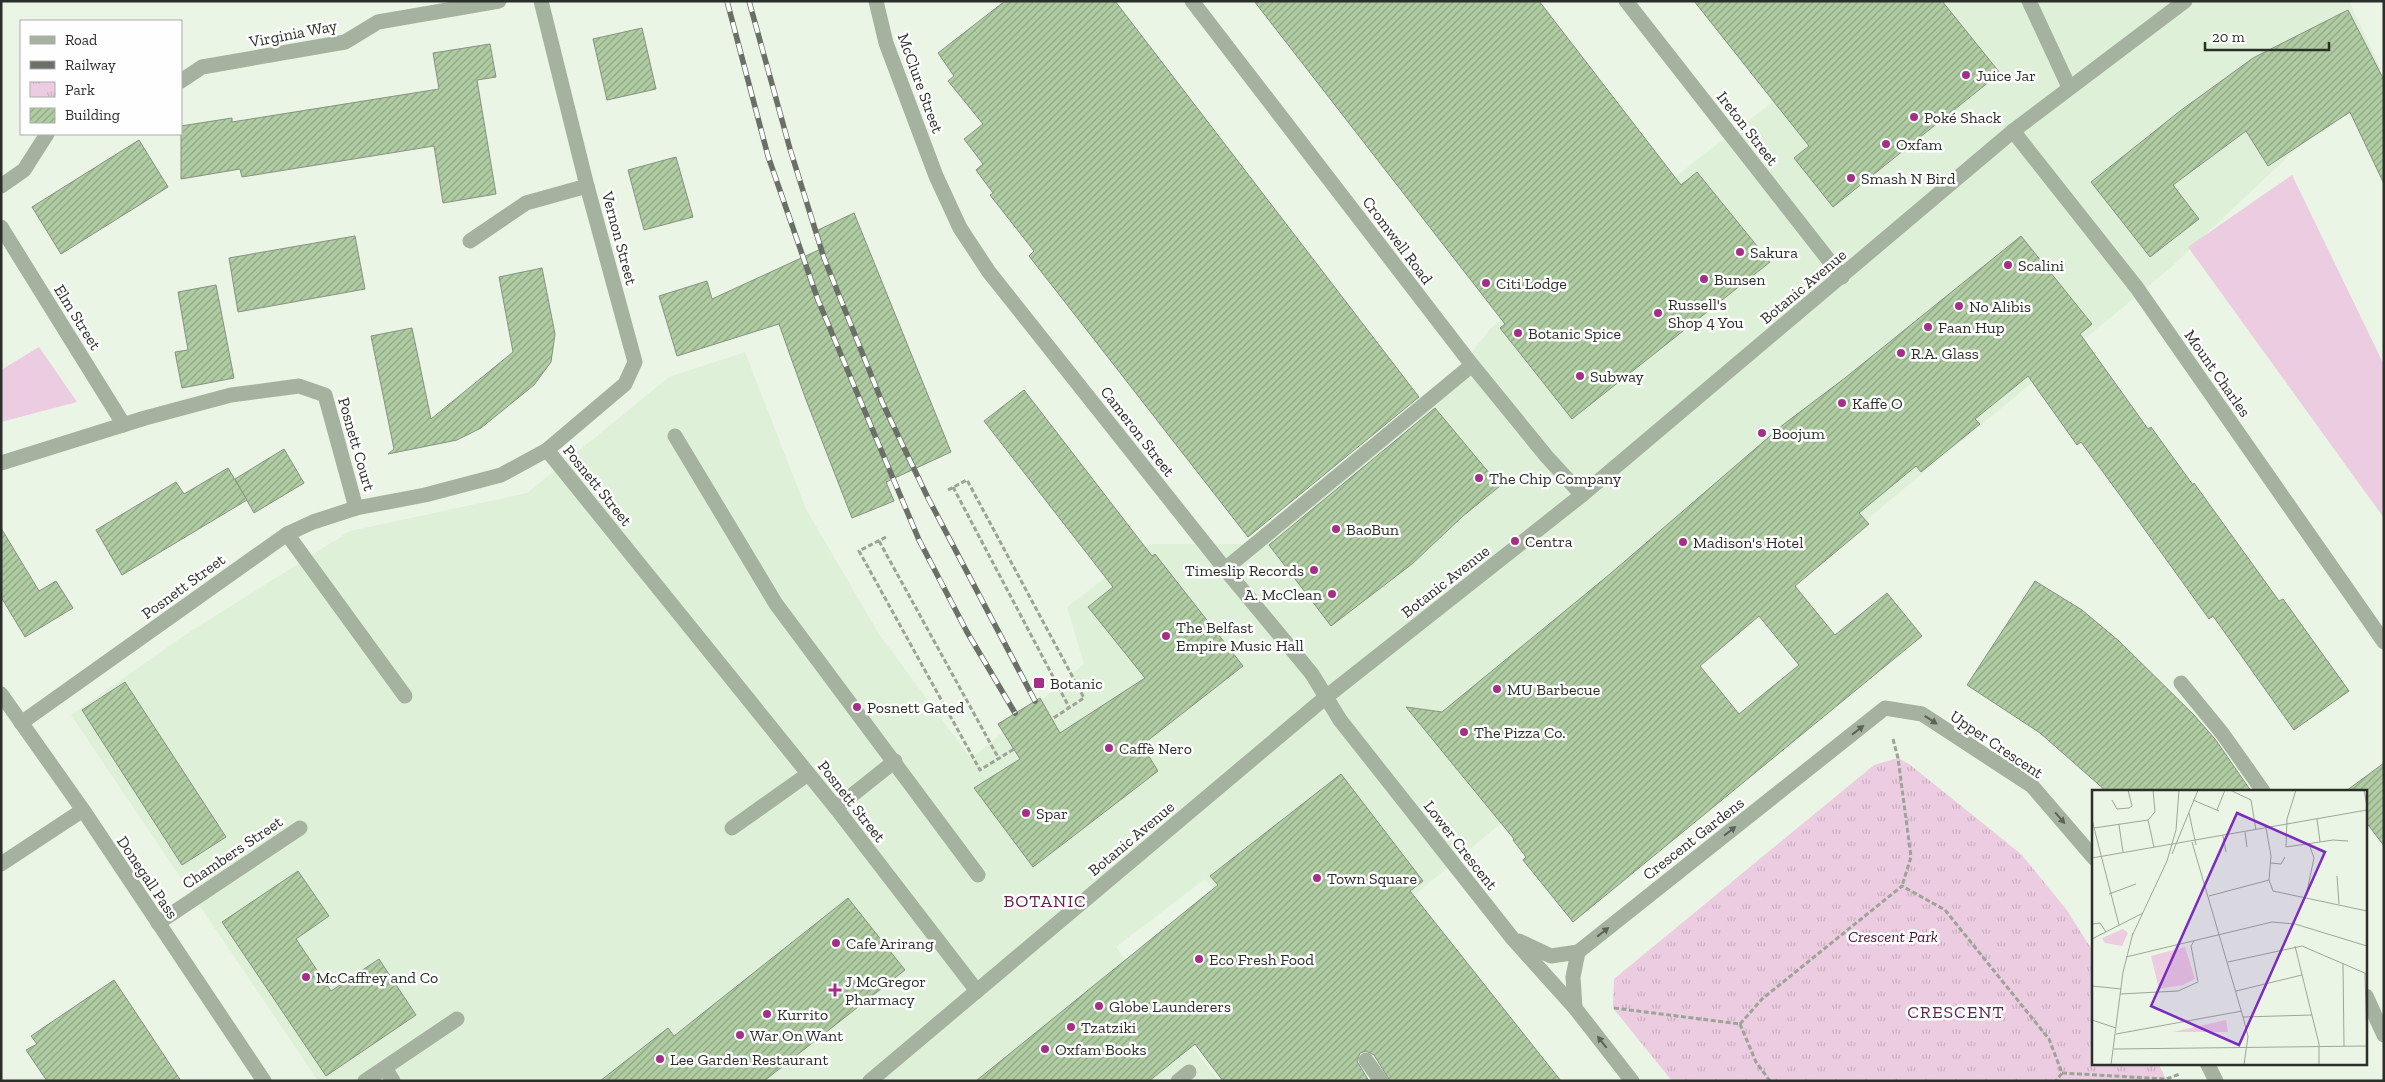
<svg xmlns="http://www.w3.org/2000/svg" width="2385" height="1082" font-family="'Zilla Slab',serif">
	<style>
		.built { fill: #dff0d8 }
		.park { fill: url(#park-tufts) }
		.garden { fill: #eccce0 }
		.building { fill: url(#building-hatch); stroke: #879283; fill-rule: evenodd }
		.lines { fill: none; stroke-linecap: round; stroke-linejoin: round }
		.path { stroke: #9ca498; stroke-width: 3; stroke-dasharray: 5 2.5; stroke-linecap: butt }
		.minor { stroke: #a6b2a0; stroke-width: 15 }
		.rail-casing { stroke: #6a7067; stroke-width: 5.5 }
		.rail { stroke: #fefefe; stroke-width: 4; stroke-dasharray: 11; stroke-linecap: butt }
		.oneway { fill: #5c6359 }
		.poi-dot { fill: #a52f87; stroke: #fefefe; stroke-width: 2 }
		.labels { text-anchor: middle; stroke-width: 5; stroke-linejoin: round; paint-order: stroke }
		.street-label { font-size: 16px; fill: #2b2f29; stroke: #fefefe }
		.poi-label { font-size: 16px; fill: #2b2f29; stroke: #fefefe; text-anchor: start }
		.park-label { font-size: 16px; font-style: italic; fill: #48123a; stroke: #fefefe }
		.neighbourhood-label { font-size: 18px; letter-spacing: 1px; fill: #5f254e; stroke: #fefefe }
		.inset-road { fill: none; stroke: #9ea69a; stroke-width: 1 }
		.view { fill: #7b2cbf; fill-opacity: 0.15; stroke: #7b2cbf; stroke-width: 2.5 }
		.inset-edge { fill: none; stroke: #2b2f29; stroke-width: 2.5 }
	</style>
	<defs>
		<pattern id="park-tufts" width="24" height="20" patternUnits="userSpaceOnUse" patternTransform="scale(1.25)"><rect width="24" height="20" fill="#eccce0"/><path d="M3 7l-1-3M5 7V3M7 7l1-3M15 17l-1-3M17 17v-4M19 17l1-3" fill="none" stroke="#cbb0c0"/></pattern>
		<pattern id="building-hatch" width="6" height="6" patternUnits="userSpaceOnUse" patternTransform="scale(1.25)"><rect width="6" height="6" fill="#afcca2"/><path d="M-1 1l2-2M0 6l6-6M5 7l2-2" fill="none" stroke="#8fa684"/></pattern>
	</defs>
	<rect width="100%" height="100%" fill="#eaf5e5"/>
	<path class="built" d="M1906,1H2349L2381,69L2169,269L1294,995L1205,879L1116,947L1219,1081H318L71,715L182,637L350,531L527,493L669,377L745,352L806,509L879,634L971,759L1084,664L1067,607L1150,544H1247L1445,388L1490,329L1695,161Z"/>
	<path class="park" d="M1898,758L1909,764L2021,854L2066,909L2094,953V1063H2158L2167,1081H1672L1613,1008L1614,979L1874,765Z"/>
	<g class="garden">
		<path d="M2292,175L2384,365V518L2188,247Z"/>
		<path d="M39,347L77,402L1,422V370Z"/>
	</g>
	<g class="building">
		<path d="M1005,1H1115L1419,397L1248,537L1029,256L1034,251L990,195L993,193L976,170L983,164L964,139L983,124L948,81L954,76L938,53Z"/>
		<path d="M1254,1H1539L1681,185L1697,172L1770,262L1572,419L1500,328L1505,324Z"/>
		<path d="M1694,1H1942L2000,73L1833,207L1794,158L1809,146Z"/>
		<path d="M2348,10L2384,80V184L2350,112L2268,166L2246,131L2173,185L2199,219L2150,257L2091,182L2180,111L2253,58Z"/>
		<path d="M642,28L656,89L607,100L593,39Z"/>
		<path d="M490,44L496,77L477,80L496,194L443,203L434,146L242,177L240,169L181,179V126L232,118V122L439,89L433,53Z"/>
		<path d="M139,140L168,187L61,254L32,207Z"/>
		<path d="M676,157L693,217L644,230L628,170Z"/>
		<path d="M854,213L951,452L886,482L894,501L852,518L805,397L779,324L677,356L659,296L707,281L712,299L823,248L816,231Z"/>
		<path d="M355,236L365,289L238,312L229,258Z"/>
		<path d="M2021,236L2092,324L2080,334L2148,429L2151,427L2193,485L2194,483L2279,601L2283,599L2349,691L2294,730L2213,616L2209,619L2122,498L2081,442L2077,445L2028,376L1975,419L1980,424L1921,472L1916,466L1859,513L1869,524L1795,586L1835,635L1887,593L1922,636L1573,922L1523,860L1526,857L1513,840L1514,839L1406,707L1442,712L1610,574L1784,424L1845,378ZM1759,616L1799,665L1739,714L1700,666Z"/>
		<path d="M542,268L555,334L551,362L534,385L481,428L457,440L388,454L394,449L371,336L412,328L431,419L513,352L499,277Z"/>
		<path d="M216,285L234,378L182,388L175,352L188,350L178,292Z"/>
		<path d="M1024,390L1152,556L1155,554L1243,666L1142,745L1158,771L1033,867L974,788L1020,759L998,724L1040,698L1060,733L1145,678L1088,607L1113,587L984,421Z"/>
		<path d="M1435,408L1500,486L1463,516L1412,564L1331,626L1269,545Z"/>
		<path d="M284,449L304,483L254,513L235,479Z"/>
		<path d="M228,468L247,500L122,575L96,530L176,482L184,494Z"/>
		<path d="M1,528L39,591L56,581L73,608L25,637L1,597Z"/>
		<path d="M2035,581L2082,610L2119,641L2194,715L2215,739L2251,791H2106L2040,733L1967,685Z"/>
		<path d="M125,682L226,837L182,865L82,710Z"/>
		<path d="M2384,763V846L2366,822V791H2346Z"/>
		<path d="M1341,774L1423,881L1410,891L1561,1081H1390L1374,1055L1366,1051L1360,1053L1357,1061L1369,1081H1223L1195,1044L1149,1081H976L1218,885L1210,876Z"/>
		<path d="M298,871L329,916L296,939L331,991L379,959L416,1015L326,1076L222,922Z"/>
		<path d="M848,898L905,970L764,1081H600L668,1028L674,1036Z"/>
		<path d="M114,980L144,1025L181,1081H47L26,1050L37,1044L31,1036Z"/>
	</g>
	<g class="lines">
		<g class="path">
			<path d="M953,487L1069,707"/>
			<path d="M948,490L967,480L1084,698L1052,719"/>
			<path d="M886,537L859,551L980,770L1014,749"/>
			<path d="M879,541L999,759"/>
			<path d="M1893,739L1898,758L1911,857L1902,886"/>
			<path d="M1614,1008L1740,1024"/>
			<path d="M1740,1024L1762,999L1902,886L1945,910L2049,1039L2062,1073L2056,1081"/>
			<path d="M1740,1024L1756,1062L1770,1081"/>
			<path d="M2062,1073L2166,1079L2180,1074"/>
		</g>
		<g class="minor">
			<path d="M876,1L886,43L936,176L960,228L989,272L1225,569L1312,674L1340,720L1513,939L1575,1008L1632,1081"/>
			<path d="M1192,1L1472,365L1547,457L1582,495"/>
			<path d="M1626,1L1842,277"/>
			<path d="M2029,1L2069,87"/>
			<path d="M181,81L202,67L345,42L378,22L499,1"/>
			<path d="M2013,131L2137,288L2384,642"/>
			<path d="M1,186L24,170L47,134"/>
			<path d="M1,227L124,425"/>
			<path d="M470,241L526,203L587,186"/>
			<path d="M675,436L776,604L978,875"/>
			<path d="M547,450L836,808L977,991"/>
			<path d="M1,463L145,418L231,395L299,386L325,395L356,508"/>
			<path d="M287,534L405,696"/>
			<path d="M1225,569L1472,365"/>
			<path d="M2181,683L2222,733L2263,791"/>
			<path d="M1,694L83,810L264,1081"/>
			<path d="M21,723L287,534L313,522L356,508L425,495L501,475L547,450L625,384L635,362L587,186L541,1"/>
			<path d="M836,808L895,761"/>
			<path d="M732,828L808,774"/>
			<path d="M1,864L83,810"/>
			<path d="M158,923L300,828"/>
			<path d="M1519,941L1551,956L1578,952L1885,708L1922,714L2032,786L2094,858"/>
			<path d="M2366,996L2384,1035"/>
			<path d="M1575,1008L1573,977L1578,952"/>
			<path d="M1366,1060L1381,1081"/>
			<path d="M2207,1063L2216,1081"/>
			<path d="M385,1068L393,1081"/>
			<path d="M365,1081L457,1019"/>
			<path d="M870,1081L1326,697L1582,495L2013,131L2185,1"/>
			<path d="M1178,1081L1189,1072"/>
		</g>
		<g class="rail-casing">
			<g id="rail">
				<path d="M727,1L768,156L818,300L919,540L967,632L1015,713"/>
				<path d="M749,1L790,149L824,258L882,402L928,498L1035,701"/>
			</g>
		</g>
		<use href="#rail" class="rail"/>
	</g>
	<defs><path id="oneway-solid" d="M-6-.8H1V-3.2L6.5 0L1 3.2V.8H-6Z" transform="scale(1.25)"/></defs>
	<g class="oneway">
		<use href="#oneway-solid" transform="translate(1931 720) rotate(33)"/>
		<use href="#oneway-solid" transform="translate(1858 730) rotate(-38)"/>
		<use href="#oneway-solid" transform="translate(2060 818) rotate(49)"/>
		<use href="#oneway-solid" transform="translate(1730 831) rotate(-38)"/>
		<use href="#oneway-solid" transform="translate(1603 932) rotate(-38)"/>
		<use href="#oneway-solid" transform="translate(1602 1042) rotate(-128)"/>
	</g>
	<g class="poi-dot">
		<circle cx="1966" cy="75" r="5"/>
		<circle cx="1914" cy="117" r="5"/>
		<circle cx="1886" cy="144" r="5"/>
		<circle cx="1851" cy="178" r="5"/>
		<circle cx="1740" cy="252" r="5"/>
		<circle cx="2008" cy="265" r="5"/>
		<circle cx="1704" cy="279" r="5"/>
		<circle cx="1486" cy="283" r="5"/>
		<circle cx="1959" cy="306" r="5"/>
		<circle cx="1658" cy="313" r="5"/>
		<circle cx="1928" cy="327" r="5"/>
		<circle cx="1518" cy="333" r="5"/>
		<circle cx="1901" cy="353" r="5"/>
		<circle cx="1580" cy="376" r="5"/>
		<circle cx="1842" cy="403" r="5"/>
		<circle cx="1762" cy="433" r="5"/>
		<circle cx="1479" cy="478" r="5"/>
		<circle cx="1336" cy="529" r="5"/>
		<circle cx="1515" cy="541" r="5"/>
		<circle cx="1683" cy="542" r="5"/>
		<circle cx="1314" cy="570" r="5"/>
		<circle cx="1332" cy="594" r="5"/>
		<circle cx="1166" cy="636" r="5"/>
		<rect x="1033" y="677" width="12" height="12" rx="2.5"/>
		<circle cx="1497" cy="689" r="5"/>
		<circle cx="857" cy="707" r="5"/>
		<circle cx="1464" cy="732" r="5"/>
		<circle cx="1109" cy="748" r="5"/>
		<circle cx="1026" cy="813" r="5"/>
		<circle cx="1317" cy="878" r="5"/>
		<circle cx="836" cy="943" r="5"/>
		<circle cx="1199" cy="959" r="5"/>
		<circle cx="306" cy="977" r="5"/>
		<path d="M832.5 982.5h5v5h5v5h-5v5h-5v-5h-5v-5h5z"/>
		<circle cx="1099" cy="1006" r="5"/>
		<circle cx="767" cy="1014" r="5"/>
		<circle cx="1071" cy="1027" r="5"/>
		<circle cx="740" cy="1035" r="5"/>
		<circle cx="1045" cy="1049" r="5"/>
		<circle cx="660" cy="1059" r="5"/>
	</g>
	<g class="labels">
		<g class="street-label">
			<text transform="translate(293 33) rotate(-11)" y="6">Virginia Way</text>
			<text transform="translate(921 83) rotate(70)" y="6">McClure Street</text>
			<text transform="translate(1748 128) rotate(52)" y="6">Ireton Street</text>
			<text transform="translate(620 238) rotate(75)" y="6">Vernon Street</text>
			<text transform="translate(1398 240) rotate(53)" y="6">Cromwell Road</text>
			<text transform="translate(1803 286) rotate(-40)" y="6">Botanic Avenue</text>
			<text transform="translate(78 317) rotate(58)" y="6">Elm Street</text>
			<text transform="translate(2218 373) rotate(55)" y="6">Mount Charles</text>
			<text transform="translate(1138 431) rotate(52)" y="6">Cameron Street</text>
			<text transform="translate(357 444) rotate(74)" y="6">Posnett Court</text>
			<text transform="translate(598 485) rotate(51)" y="6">Posnett Street</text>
			<text transform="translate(1445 581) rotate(-38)" y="6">Botanic Avenue</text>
			<text transform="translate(183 586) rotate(-36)" y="6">Posnett Street</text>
			<text transform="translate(1997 744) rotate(34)" y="6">Upper Crescent</text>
			<text transform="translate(852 801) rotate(52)" y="6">Posnett Street</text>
			<text transform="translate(1131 838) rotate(-40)" y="6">Botanic Avenue</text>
			<text transform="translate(1693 838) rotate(-38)" y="6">Crescent Gardens</text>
			<text transform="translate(1461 845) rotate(52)" y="6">Lower Crescent</text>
			<text transform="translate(232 852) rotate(-34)" y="6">Chambers Street</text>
			<text transform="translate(148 877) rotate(56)" y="6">Donegall Pass</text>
		</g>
		<g class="poi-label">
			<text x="1976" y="81">Juice Jar</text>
			<text x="1924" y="123">Poké Shack</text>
			<text x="1896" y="150">Oxfam</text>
			<text x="1861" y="184">Smash N Bird</text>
			<text x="1750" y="258">Sakura</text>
			<text x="2018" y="271">Scalini</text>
			<text x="1714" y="285">Bunsen</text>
			<text x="1496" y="289">Citi Lodge</text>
			<text x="1668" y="310">Russell's<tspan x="1668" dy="18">Shop 4 You</tspan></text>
			<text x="1969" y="312">No Alibis</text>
			<text x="1938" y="333">Faan Hup</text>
			<text x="1528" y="339">Botanic Spice</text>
			<text x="1911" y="359">R.A. Glass</text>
			<text x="1590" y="382">Subway</text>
			<text x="1852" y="409">Kaffe O</text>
			<text x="1772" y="439">Boojum</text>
			<text x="1489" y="484">The Chip Company</text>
			<text x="1346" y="535">BaoBun</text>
			<text x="1525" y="547">Centra</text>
			<text x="1693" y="548">Madison's Hotel</text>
			<text x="1304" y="576" text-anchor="end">Timeslip Records</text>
			<text x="1322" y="600" text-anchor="end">A. McClean</text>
			<text x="1176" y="633">The Belfast<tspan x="1176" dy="18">Empire Music Hall</tspan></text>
			<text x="1050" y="689">Botanic</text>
			<text x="1507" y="695">MU Barbecue</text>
			<text x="867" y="713">Posnett Gated</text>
			<text x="1474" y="738">The Pizza Co.</text>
			<text x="1119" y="754">Caffè Nero</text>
			<text x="1036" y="819">Spar</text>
			<text x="1327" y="884">Town Square</text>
			<text x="846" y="949">Cafe Arirang</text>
			<text x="1209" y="965">Eco Fresh Food</text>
			<text x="316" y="983">McCaffrey and Co</text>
			<text x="845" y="987">J McGregor<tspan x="845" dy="18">Pharmacy</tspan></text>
			<text x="1109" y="1012">Globe Launderers</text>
			<text x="777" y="1020">Kurrito</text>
			<text x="1081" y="1033">Tzatziki</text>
			<text x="750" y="1041">War On Want</text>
			<text x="1055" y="1055">Oxfam Books</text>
			<text x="670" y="1065">Lee Garden Restaurant</text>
		</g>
		<g class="park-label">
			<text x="1893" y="942">Crescent Park</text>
		</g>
		<g class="neighbourhood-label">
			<text x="1045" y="907">BOTANIC</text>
			<text x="1956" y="1018">CRESCENT</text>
		</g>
	</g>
	<g transform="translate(2092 790)">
		<rect width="275" height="275" fill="#eaf5e5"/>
		<path d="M31,139L36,143L30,156L13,153L10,148ZM93,157L103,189L91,195L67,199L59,166Z" fill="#eccce0"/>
		<path d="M134,230L136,242H81Z" fill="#eccce0"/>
		<path class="inset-road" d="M138,0L159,10L164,40M204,0L195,29L194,57L241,50L256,51M272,0L275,17M20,10L25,19L37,18L40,16L36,0M101,10L127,21M125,20L133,0M97,23L104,55M225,29L228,52M0,30L27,135M56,30L62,57M27,35L31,62M2,38L56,30L63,22L61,0M174,38L179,66L177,90L181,101L275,121M153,42L155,57M131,46L134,62M100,52L151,227L156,246L152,275M80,64L106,0M0,68L275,20M179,73L189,74L193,67M245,86L247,114M17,104L44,94M117,106L177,90M214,106L222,68L217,54M0,134L8,133L14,142M40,146L75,71L84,40L87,0M0,149L51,123M203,156L227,254V275M34,167L180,132L203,134L275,156M136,172L210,156L275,184M251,173L252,256M273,183L275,256M0,196L29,199M144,201L210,185M28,204L86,201L106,192L99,156L102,151M151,227L220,225M0,230L24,238M24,244L150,221M22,259L275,256M19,275L31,182L41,143"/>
		<path class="view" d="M145,23L233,62L147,255L59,216Z"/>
		<rect width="275" height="275" class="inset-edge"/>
	</g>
	<rect width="2385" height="1082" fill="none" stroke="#2b2f29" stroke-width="5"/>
	<rect x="20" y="20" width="162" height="115" fill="#fefefe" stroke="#aaaba9"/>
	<rect x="30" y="36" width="25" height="8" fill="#a6b2a0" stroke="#aaaba9"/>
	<text x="65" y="45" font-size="15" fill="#2b2f29">Road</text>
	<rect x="30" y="61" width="25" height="8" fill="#6a7067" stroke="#aaaba9"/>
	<text x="65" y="70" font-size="15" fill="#2b2f29">Railway</text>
	<rect x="30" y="82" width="25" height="15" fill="url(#park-tufts)" stroke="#aaaba9"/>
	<text x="65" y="95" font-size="15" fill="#2b2f29">Park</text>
	<rect x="30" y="108" width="25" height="15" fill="url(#building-hatch)" stroke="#aaaba9"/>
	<text x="65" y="120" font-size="15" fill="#2b2f29">Building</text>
	<path d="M2205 42v8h124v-8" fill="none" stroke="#2b2f29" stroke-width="2.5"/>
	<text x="2212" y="42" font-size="15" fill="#2b2f29" stroke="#fefefe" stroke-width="4" paint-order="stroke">20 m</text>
</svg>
